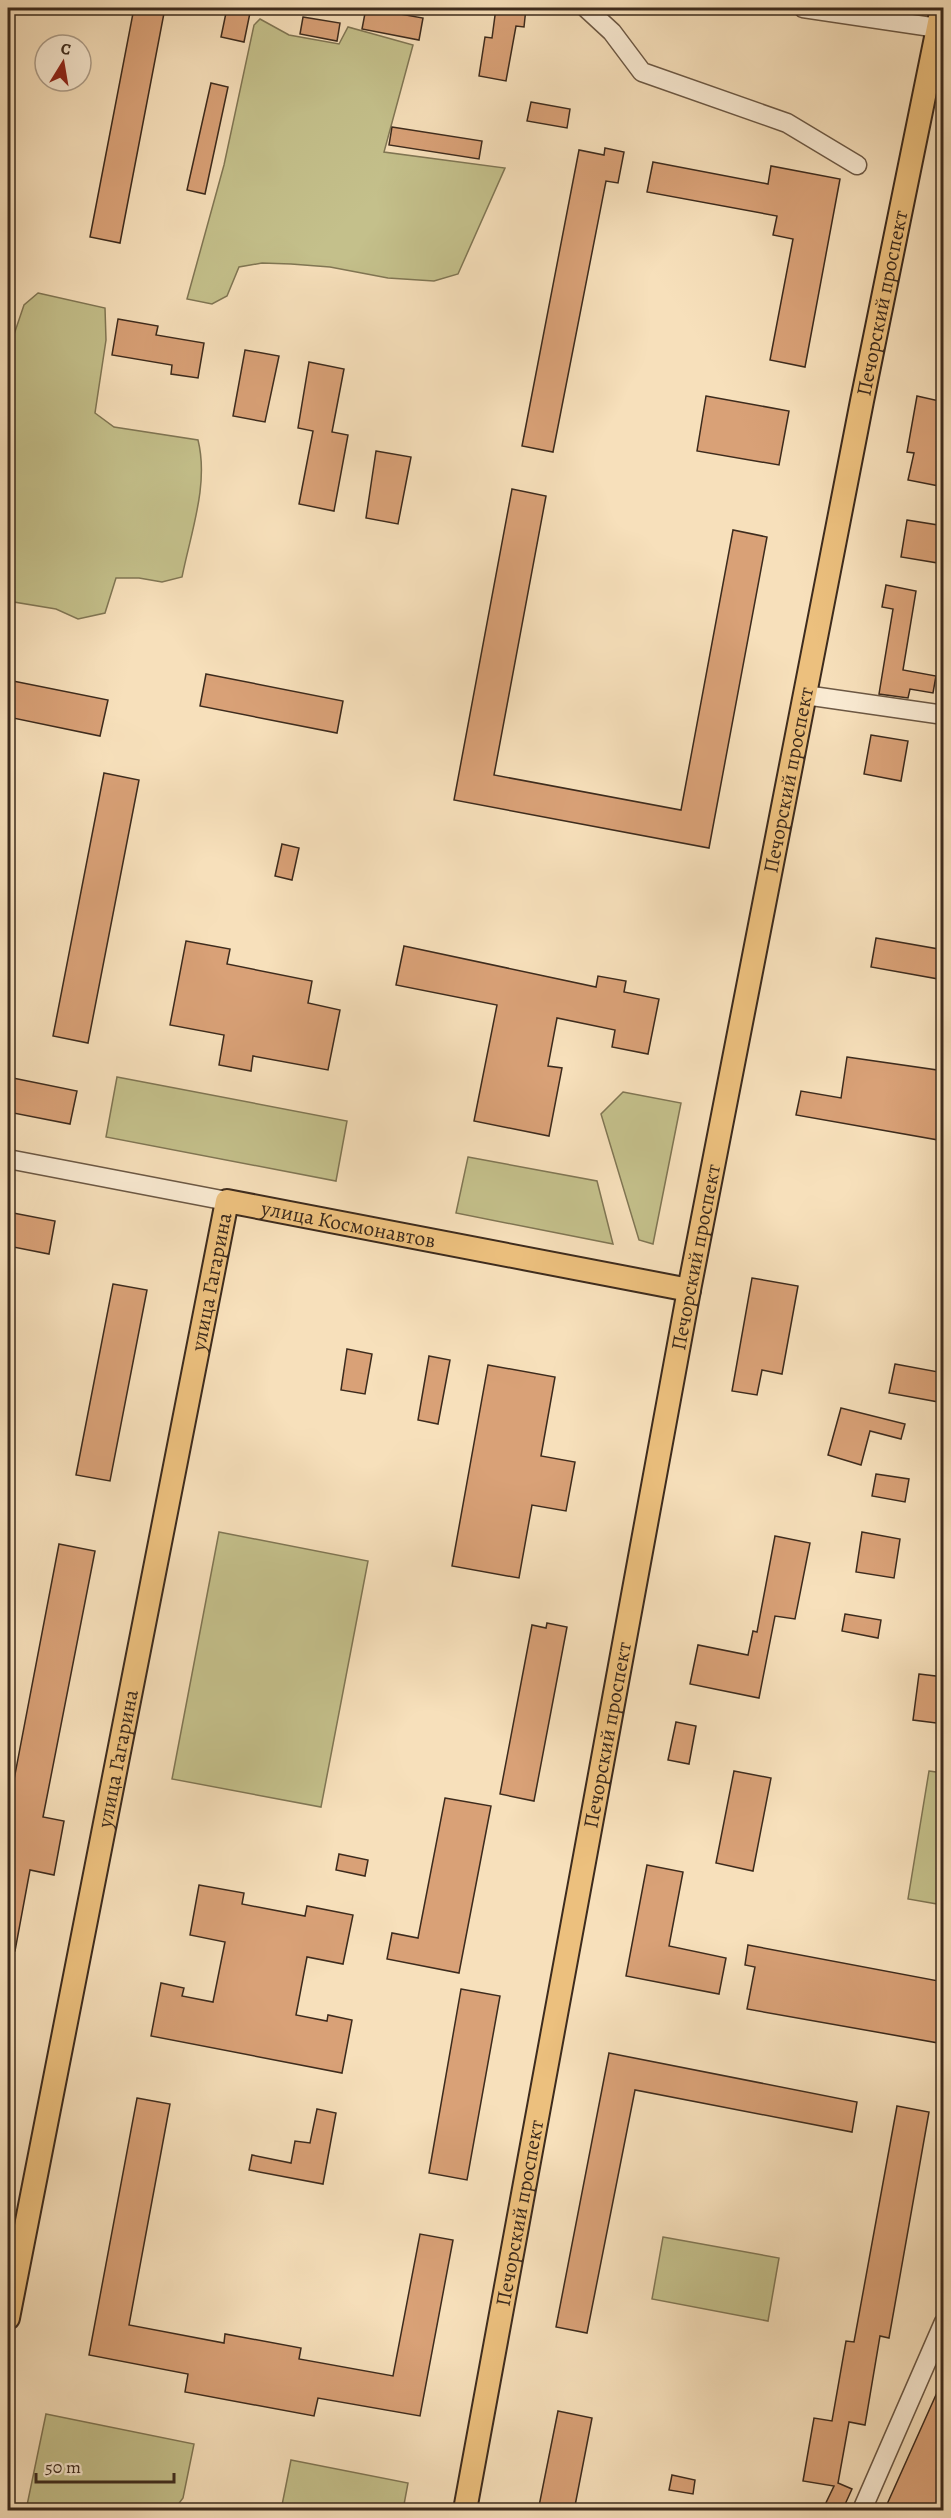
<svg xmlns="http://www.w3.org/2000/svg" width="951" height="2518" font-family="Alegreya,serif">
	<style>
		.green { fill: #c4c08b; stroke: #807654; stroke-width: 1.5 }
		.building { fill: #d9a177; stroke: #3d2b1d; stroke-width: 1.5 }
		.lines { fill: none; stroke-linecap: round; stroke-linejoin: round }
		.minor-casing { stroke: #6c5844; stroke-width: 21 }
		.major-casing { stroke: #3d2b1d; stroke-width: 26 }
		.minor { stroke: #faebd3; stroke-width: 18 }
		.major { stroke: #ecc07e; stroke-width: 22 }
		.labels { text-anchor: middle; stroke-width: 5; stroke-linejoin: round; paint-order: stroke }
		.street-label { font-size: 21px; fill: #3d2b1d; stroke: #faebd3 }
	</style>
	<rect width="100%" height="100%" fill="#f7e0bb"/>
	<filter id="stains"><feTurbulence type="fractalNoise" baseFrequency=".00333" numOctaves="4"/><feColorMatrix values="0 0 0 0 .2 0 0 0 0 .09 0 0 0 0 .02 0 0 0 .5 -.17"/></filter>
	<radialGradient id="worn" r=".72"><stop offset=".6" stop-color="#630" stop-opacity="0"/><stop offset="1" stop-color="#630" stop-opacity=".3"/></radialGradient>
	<g class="green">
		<path d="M260,19L289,35L339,44L348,27L413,45L384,152L505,168L458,274L434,281L388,278L330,267L291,264L262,263L239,267L227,296L212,304L187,299L224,165L254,25Z"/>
		<path d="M38,293L105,308L106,340L95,413L114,427L198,440C209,484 191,532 182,577L162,582L139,578H116L105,613L78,619L56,609L8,601V352L24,305Z"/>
		<path d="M117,1077L347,1121L336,1181L106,1137Z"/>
		<path d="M623,1092L681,1103L653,1244L639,1240L601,1114Z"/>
		<path d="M468,1157L597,1181L613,1244L456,1213Z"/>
		<path d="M219,1532L368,1561L321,1807L172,1779Z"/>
		<path d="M929,1771L943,1773V1905L908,1899Z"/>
		<path d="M663,2237L779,2258L768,2321L652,2299Z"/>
		<path d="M46,2414L194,2444L183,2498L174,2510H26Z"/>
		<path d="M291,2460L408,2483L403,2510H281Z"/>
	</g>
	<g class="building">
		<path d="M134,8H165L120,243L90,237Z"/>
		<path d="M227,8H251L244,42L221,37Z"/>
		<path d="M366,8L423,18L419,40L362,29Z"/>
		<path d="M496,8H526L524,27L516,26L506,81L479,76L485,37L492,38Z"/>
		<path d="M303,17L340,23L337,41L300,34Z"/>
		<path d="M211,83L228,87L205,194L187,190Z"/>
		<path d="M531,102L570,109L567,128L527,121Z"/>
		<path d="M392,127L482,141L479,159L389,145Z"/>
		<path d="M605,148L624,152L618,183L606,181L553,452L522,446L579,150L604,155Z"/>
		<path d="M653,162L768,184L771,166L840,179L805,367L770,360L793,239L773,235L777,216L647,192Z"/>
		<path d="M118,319L158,326L156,335L204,343L198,378L171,374L172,365L112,355Z"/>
		<path d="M245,350L279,356L265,422L233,416Z"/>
		<path d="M309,362L344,369L332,432L348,435L334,511L299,504L313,431L298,428Z"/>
		<path d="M706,396L789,411L779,465L697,451Z"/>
		<path d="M917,396L944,402V438L940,456H944V487L908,480L914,453L907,452Z"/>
		<path d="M376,451L411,457L398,524L366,518Z"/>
		<path d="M512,489L546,496L494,775L681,810L733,530L767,537L709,848L454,800Z"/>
		<path d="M907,520L944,526V564L901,557Z"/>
		<path d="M886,585L916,591L903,670L936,676L933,693L910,689L908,698L879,694L893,609L882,607Z"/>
		<path d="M206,674L343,701L337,733L200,706Z"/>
		<path d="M8,680L108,700L100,736L8,717Z"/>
		<path d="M871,735L908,741L901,781L864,774Z"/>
		<path d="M104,773L139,780L88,1043L53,1036Z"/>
		<path d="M282,844L299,848L292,880L275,876Z"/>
		<path d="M876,938L944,950V980L871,967Z"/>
		<path d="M186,941L230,949L227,964L312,981L308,1003L340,1010L328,1070L253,1056L251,1071L219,1065L224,1035L170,1025Z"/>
		<path d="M404,946L596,987L598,976L626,981L624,992L659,999L648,1054L612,1047L615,1030L557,1018L548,1066L562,1068L549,1136L474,1121L497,1005L396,985Z"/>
		<path d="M847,1057L944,1071V1141L796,1115L801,1091L841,1098Z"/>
		<path d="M8,1077L77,1091L70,1124L8,1112Z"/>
		<path d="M8,1212L55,1221L49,1254L8,1246Z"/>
		<path d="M752,1278L798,1286L782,1374L762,1370L757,1395L732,1391Z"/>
		<path d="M113,1284L147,1290L110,1481L76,1475Z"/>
		<path d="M347,1349L372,1354L365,1394L341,1390Z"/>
		<path d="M429,1356L450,1360L438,1424L418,1420Z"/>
		<path d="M895,1364L944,1373V1403L889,1393Z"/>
		<path d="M488,1365L555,1377L541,1456L575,1462L566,1511L532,1505L519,1578L452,1566Z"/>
		<path d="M841,1408L905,1424L901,1439L870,1431L861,1465L828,1455Z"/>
		<path d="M876,1474L909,1479L905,1502L872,1496Z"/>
		<path d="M862,1532L900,1539L894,1578L856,1572Z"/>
		<path d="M775,1536L810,1543L795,1619L775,1616L759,1698L690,1684L698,1645L748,1655L753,1631L757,1632Z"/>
		<path d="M59,1544L95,1551L43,1817L64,1821L54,1875L30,1870L15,1951L8,1950V1811Z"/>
		<path d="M845,1614L881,1620L878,1638L842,1631Z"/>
		<path d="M547,1623L567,1627L534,1801L500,1794L532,1625L546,1628Z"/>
		<path d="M919,1674L944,1677V1724L913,1720Z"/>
		<path d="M676,1722L696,1726L689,1764L668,1760Z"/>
		<path d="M734,1771L771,1778L753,1871L716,1863Z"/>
		<path d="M445,1798L491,1806L459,1973L387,1959L392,1933L418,1938Z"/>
		<path d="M339,1854L368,1860L365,1876L336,1870Z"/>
		<path d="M647,1865L683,1872L669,1946L726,1958L719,1994L626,1976Z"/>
		<path d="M199,1885L244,1893L242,1904L305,1916L307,1906L353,1915L343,1964L307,1957L296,2015L327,2021L328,2015L352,2020L342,2073L151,2036L161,1983L184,1988L182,1996L213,2002L225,1942L190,1935Z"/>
		<path d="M748,1945L944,1982V2044L747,2009L755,1967L745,1965Z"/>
		<path d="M461,1989L500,1996L467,2180L429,2173Z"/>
		<path d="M609,2053L857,2102L852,2132L635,2090L587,2333L556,2327Z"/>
		<path d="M137,2098L170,2104L129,2325L224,2343L225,2334L301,2348L299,2359L393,2376L420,2234L453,2240L420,2416L318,2398L314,2416L185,2392L188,2374L89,2355Z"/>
		<path d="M897,2106L929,2112L889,2338L880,2336L865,2425L849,2422L838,2483L852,2489L842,2511H822L834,2486L803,2481L814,2418L832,2421L846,2341L854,2342Z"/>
		<path d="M317,2109L336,2113L323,2184L249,2170L252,2155L291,2163L295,2141L310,2143Z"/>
		<path d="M944,2377V2511H884Z"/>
		<path d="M558,2411L592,2418L574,2511H538Z"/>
		<path d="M672,2475L695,2480L693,2494L669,2490Z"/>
	</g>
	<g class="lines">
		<g class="minor-casing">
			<g id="minor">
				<path d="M586,8L612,32L642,72L787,123L857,165"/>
				<path d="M803,8L938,28"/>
				<path d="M805,695L944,715"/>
				<path d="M8,1159L227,1201"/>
				<path d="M862,2510L944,2322"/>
			</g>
		</g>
		<g class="major-casing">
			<g id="major">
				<path id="s1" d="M8,2318L227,1201L689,1290"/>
				<path id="s2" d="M465,2510L689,1290L862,401L942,8"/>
			</g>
		</g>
		<use href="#minor" class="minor"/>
		<use href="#major" class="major"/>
	</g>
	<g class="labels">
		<g class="street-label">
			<text dy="7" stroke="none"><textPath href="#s2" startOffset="2246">Печорский проспект</textPath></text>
			<text dy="7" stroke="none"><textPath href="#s2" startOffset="1760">Печорский проспект</textPath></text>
			<text dy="7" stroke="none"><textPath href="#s1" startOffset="1262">улица Космонавтов</textPath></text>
			<text dy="7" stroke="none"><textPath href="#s2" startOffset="1274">Печорский проспект</textPath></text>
			<text dy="7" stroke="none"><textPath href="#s1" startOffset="1056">улица Гагарина</textPath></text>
			<text dy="7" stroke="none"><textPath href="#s2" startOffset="788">Печорский проспект</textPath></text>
			<text dy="7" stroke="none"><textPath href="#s1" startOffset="570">улица Гагарина</textPath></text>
			<text dy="7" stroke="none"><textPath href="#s2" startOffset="302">Печорский проспект</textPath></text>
		</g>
	</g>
	<rect width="951" height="2518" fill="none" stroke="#f7e0bb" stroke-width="30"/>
	<rect x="9" y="9" width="933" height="2500" fill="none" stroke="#3d2b1d" stroke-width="3"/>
	<rect x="15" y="15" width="921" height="2488" fill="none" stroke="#3d2b1d" stroke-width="1.5"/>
	<g transform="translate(63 63) rotate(11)"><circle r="28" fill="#faebd3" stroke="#ae9e8a" stroke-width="1.5"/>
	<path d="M0-4.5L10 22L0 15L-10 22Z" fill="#8f2418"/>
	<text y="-9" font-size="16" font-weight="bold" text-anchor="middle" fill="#3d2b1d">С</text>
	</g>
	<path d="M36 2473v9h138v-9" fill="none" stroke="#3d2b1d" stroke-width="3"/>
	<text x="45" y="2473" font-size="18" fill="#3d2b1d" stroke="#faebd3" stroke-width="4.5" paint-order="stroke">50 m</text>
	<rect width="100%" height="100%" filter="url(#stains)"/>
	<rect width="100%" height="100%" fill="url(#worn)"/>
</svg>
